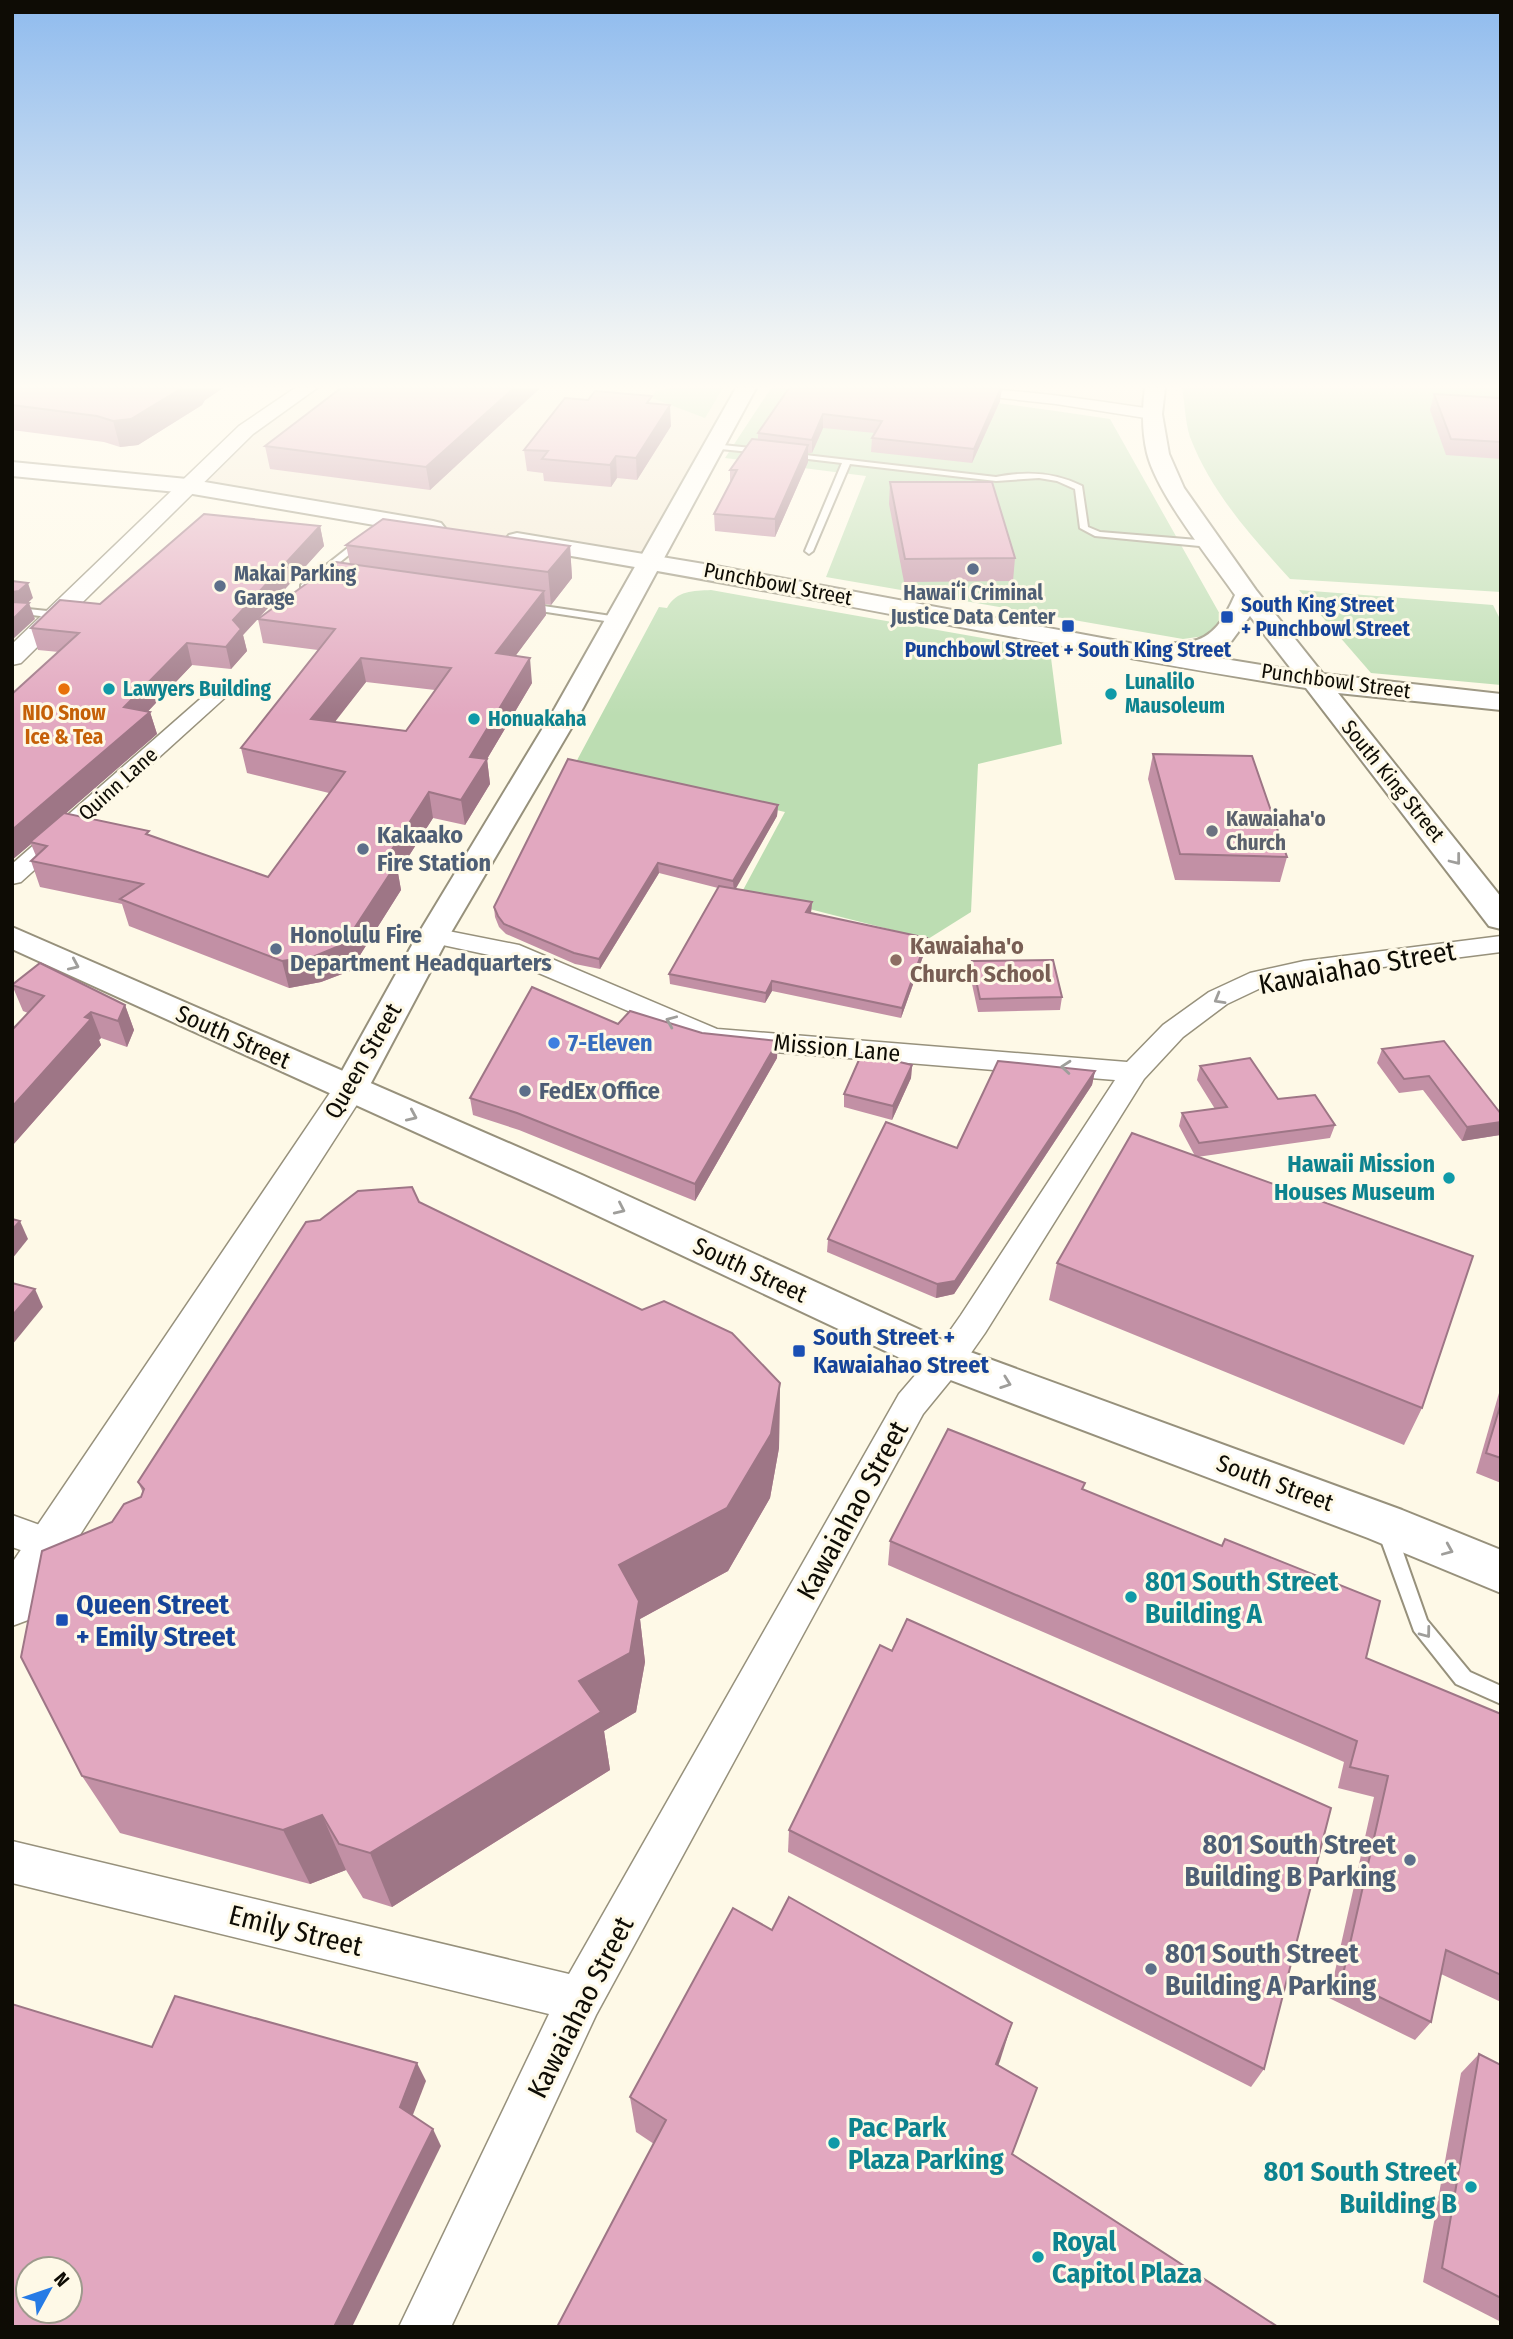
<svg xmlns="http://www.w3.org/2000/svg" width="1513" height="2339" font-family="'Fira Sans Condensed',sans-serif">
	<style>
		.commercial { fill: #f3e9d5 }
		.green { fill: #bcddb2 }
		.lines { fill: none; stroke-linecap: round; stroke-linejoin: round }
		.service-casing { stroke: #97917c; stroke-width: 4 }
		.minor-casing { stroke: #97917c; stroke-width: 3 }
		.tertiary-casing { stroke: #97917c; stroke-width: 3 }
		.secondary-casing { stroke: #97917c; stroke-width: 4 }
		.primary-casing { stroke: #97917c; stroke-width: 4 }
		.service { fill: #fff; fill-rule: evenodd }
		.minor { fill: #fff; fill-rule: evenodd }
		.tertiary { fill: #fff; fill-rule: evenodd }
		.secondary { fill: #fff; fill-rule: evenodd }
		.primary { fill: #fff; fill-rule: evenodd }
		.wall { fill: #c290a5; fill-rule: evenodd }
		.shaded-wall { fill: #9e7686 }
		.building { fill: #e2a8c0; stroke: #9e7686; stroke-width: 2; fill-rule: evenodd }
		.oneway { stroke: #9f9e9b }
		.service-dot { fill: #5c6f8a; stroke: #fef9e7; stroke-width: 2.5 }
		.transit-dot { fill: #1a4fb4; stroke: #fef9e7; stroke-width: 2.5 }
		.food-dot { fill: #e8710a; stroke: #fef9e7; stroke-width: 2.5 }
		.culture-dot { fill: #0f9aa8; stroke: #fef9e7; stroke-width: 2.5 }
		.worship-dot { fill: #6b7280; stroke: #fef9e7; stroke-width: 2.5 }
		.education-dot { fill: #8d6e63; stroke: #fef9e7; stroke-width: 2.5 }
		.shop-dot { fill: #3f7fe0; stroke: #fef9e7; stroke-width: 2.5 }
		.labels { text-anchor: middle; stroke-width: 6; stroke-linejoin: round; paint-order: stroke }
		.far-service-label { font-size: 21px; font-weight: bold; fill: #4e5e75; stroke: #fef9e7; text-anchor: start }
		.far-street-label { font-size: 21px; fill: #0e0c05; stroke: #fef9e7 }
		.far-transit-label { font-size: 21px; font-weight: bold; fill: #164399; stroke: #fef9e7; text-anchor: start }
		.far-culture-label { font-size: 21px; font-weight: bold; fill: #0d838f; stroke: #fef9e7; text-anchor: start }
		.far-food-label { font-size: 21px; font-weight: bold; fill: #c56008; stroke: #fef9e7 }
		.far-worship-label { font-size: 21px; font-weight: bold; fill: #5b616d; stroke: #fef9e7; text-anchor: start }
		.service-label { font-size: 24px; font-weight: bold; fill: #4e5e75; stroke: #fef9e7; text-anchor: start }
		.education-label { font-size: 24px; font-weight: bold; fill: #785e54; stroke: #fef9e7; text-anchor: start }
		.street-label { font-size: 24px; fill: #0e0c05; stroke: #fef9e7 }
		.shop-label { font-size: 24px; font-weight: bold; fill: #366cbe; stroke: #fef9e7; text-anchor: start }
		.culture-label { font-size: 24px; font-weight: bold; fill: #0d838f; stroke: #fef9e7; text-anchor: end }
		.transit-label { font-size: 24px; font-weight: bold; fill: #164399; stroke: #fef9e7; text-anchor: start }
		.near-street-label { font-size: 28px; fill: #0e0c05; stroke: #fef9e7 }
		.near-culture-label { font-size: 28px; font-weight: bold; fill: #0d838f; stroke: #fef9e7; text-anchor: start }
		.near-transit-label { font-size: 28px; font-weight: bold; fill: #164399; stroke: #fef9e7; text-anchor: start }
		.near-service-label { font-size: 28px; font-weight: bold; fill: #4e5e75; stroke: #fef9e7; text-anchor: end }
	</style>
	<rect width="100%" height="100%" fill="#fef9e7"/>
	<g class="commercial">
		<path d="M308,388H752L651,560L421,526L187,486Z"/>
		<path d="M936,388H1155L1152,414Z"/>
	</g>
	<g class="green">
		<path d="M672,388H723L705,418L652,398L655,391Z"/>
		<path d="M771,388C887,388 995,401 1110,419L1226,625L1212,635L1183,639L826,577L866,476L725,458Z"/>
		<path d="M1182,388H1501V592L1290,579C1251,536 1211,492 1190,437C1185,422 1185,404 1182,388Z"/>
		<path d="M711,590L1050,650L1062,744L978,764L971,912L928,939L742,892L785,812L575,764L659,607L667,608C677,590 693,591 711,590Z"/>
		<path d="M1299,590L1493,605L1501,621V685L1371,673Z"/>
	</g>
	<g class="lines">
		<g class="service-casing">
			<g id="service">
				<path d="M713,444L761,449L765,451L761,453L710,448L709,446Z"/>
				<path d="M788,453L996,477C1026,471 1054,472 1082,486L1088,527L1100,532L1210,541L1214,544L1210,547L1095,536L1080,528L1075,489L1057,481L1039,478L996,481L850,464L813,551L809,554L805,551L842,463L791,457H788Z"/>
				<path d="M359,539L366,541L307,589H301V585Z"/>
				<path d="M530,604L618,617L623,620L618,623L527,609L525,607Z"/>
				<path d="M18,608L57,612L62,615L57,618L15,613V609Z"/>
				<path d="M1387,1525L1393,1527L1396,1532L1427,1620L1470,1672L1501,1686V1704L1456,1684L1414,1631L1378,1532L1381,1527Z"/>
			</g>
		</g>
		<g class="minor-casing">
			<g id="minor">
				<path d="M947,388C1017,388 1084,399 1152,409L1160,414L1152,419L1056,404L955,393Z"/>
				<path d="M222,684L229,686L232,690L229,694L21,882L12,884V864L215,686Z"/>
				<path d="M433,928L519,945L717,1029L1127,1062L1163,1025L1209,992L1250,973L1304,961L1501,936V952L1304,977L1267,985L1227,1004L1183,1037L1144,1079L985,1333L959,1370L923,1414L596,2015L451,2327H399L549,2014L12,1883V1841L569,1974L899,1394L935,1352L961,1315L1115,1080L713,1047L503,958L424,941L420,936L424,931Z"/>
				<path d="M12,1515L62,1533L67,1544L62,1555L49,1560L12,1547Z"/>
			</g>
		</g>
		<g class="tertiary-casing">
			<g id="tertiary">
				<path d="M295,388H317L253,434L21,663L12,665V644L239,426Z"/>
				<path d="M350,1077L362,1081L367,1089L65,1558L28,1620L12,1626V1563L338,1081Z"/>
			</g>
		</g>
		<g class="secondary-casing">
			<path id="secondary" d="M736,388H756L583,708L449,936L363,1098L350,1101L337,1098L332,1089L417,936L555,708Z"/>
		</g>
		<g class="primary-casing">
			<g id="primary">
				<path d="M1145,388H1165L1162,414L1169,454L1184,488L1256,590L1323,674L1501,694V710L1338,693L1501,897V929L1489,926L1306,688C1042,646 781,590 517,547L509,545L505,540L509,535L517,533L716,566L1161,649C1168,642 1178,643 1188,642C1214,639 1225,617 1235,595C1209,558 1157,494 1147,453C1142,431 1142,410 1145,388ZM1250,616L1292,670L1200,655L1230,643Z"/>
				<path d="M12,462L187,479L433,521L441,523L445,528L441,533L433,535L187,493L12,476Z"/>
				<path d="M12,927L582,1175L962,1349L1402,1510L1501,1550V1593L1368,1538L932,1373L554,1195L12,949Z"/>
			</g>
		</g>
		<use href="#service" class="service"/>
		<use href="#minor" class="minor"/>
		<use href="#tertiary" class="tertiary"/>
		<use href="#secondary" class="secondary"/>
		<use href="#primary" class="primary"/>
	</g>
	<g class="wall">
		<path d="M12,388H223L205,400L202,405L138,445L120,447L104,442L12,430Z"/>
		<path d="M341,388H540L430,490L270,469L265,446Z"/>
		<path d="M789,388L1000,401L972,463L871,452L872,438L875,433L823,428L812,453H808V462L775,537L715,531L714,514L730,483V470L758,440V433Z"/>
		<path d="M1434,394L1501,398V459L1446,455L1430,410Z"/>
		<path d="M652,404L671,426L637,480L617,478L611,487L544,481L543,473L527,471L524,450Z"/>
		<path d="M890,482L1015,558L1013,581L904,582L889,504Z"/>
		<path d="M320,526L324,546L259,618L350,564L346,545L570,546L572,578L551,605L545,604L546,615L515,656L532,683L487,759L490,784L465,825L433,818L398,873L401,890L350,971L321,982L289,988L129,926L122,904L40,887L31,861L36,856L31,844L12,860L59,652L38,650L31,628ZM258,619L263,643L318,650L241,748L247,773L329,793L268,877L151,836L66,813L157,734L150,712L148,711L192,665L231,669L247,651L243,635ZM366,682L435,690L406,731L334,722Z"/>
		<path d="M1153,754L1287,857L1280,882L1175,880L1148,779Z"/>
		<path d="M778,805L777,816L735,889L812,902L811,913L926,948L901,1018L772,991L765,1003L670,984L669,974L718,888L659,873L600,969L575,964L506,934L499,927L495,917L494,907Z"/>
		<path d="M972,961L1062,997L1060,1010L978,1012L970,975Z"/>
		<path d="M12,985L125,1005L134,1030L127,1047L101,1038L99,1040L101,1045L12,1146V1030L28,1013L23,1011Z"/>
		<path d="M618,1024L777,1058L695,1201L519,1130L473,1115L470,1098Z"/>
		<path d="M1444,1041L1500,1135L1462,1141L1423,1090L1399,1093L1377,1063L1382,1049Z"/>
		<path d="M912,1065L911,1078L892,1120L844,1107V1094Z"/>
		<path d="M1200,1066L1335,1125L1330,1138L1197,1157L1422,1408L1404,1445L1049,1300L1057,1263L1195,1156L1179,1126L1182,1113L1215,1109L1197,1080Z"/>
		<path d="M1095,1071L1092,1085L954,1294L936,1298L827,1252L828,1239Z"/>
		<path d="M419,1202L780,1383L779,1448L770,1498L728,1571L640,1619L645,1662L636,1712L604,1731L610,1770L392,1907L363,1898L346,1870L310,1884L120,1833L82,1776L112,1522L141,1497L143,1493L138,1482Z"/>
		<path d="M1501,1386V1483L1476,1473Z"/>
		<path d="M1083,1490L1366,1658L1501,1714V2002L1441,1974L1431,2022L1415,2040L1329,1998L1374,1797L1338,1788L1344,1762L888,1565L890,1541Z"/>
		<path d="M789,1830L1264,2069L1251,2087L788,1852Z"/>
		<path d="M1479,2054L1501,2065V2322L1423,2282L1461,2073Z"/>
		<path d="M998,2065L1012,2154L654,2144L636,2132L630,2097Z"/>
	</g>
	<g class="shaded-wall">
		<path d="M182,388H223L205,400L202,405L138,445L120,447L113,421Z"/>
		<path d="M514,388H540L430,490L426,467Z"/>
		<path d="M1002,388L1000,401L972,463L974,449Z"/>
		<path d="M670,405L671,426L637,480L636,458Z"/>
		<path d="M823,414V428L812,453V440Z"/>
		<path d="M808,445V462L775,537V519Z"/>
		<path d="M616,456L617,478L611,487L610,465Z"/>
		<path d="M320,526L324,546L243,635L247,651L231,669L226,647L233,620Z"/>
		<path d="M570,546L572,578L551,605L548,572Z"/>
		<path d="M28,583L33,598L13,617L12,592Z"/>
		<path d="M544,591L546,615L499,678L496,653Z"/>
		<path d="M29,603L35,619L12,640V620Z"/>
		<path d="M187,643L192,665L137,723L150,712L157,734L32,843L30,842L31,844L12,860V830L124,707Z"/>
		<path d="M361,658L366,682L317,745L311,719Z"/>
		<path d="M530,658L532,683L487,759L490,784L465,825L461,800L470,757Z"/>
		<path d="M429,792L433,818L398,873L401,890L350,971L321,982L289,988L282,961L384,862Z"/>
		<path d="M778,805L777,816L734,892L733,881Z"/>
		<path d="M658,863L659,873L600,969L599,959Z"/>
		<path d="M812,902L811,912L806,922V912Z"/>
		<path d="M927,938L926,948L901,1018L902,1008Z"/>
		<path d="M772,981V991L765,1003L766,993Z"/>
		<path d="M125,1005L134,1030L127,1047L118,1021Z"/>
		<path d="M91,1012L101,1038L99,1040L101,1045L12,1146V1107L85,1017Z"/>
		<path d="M778,1041L777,1058L695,1201V1184Z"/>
		<path d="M912,1065L911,1078L892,1120L893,1106Z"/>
		<path d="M1095,1071L1092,1085L954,1294L936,1298L937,1284Z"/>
		<path d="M1501,1122L1500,1135L1462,1141L1467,1127Z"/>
		<path d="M20,1221L28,1239L12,1259V1230Z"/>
		<path d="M35,1289L43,1307L12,1345V1316Z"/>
		<path d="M780,1383L779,1448L770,1498L728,1571L640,1619L645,1662L636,1712L604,1731L610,1770L392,1907L370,1853L579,1681L619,1565Z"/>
		<path d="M322,1815L346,1870L310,1884L283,1830Z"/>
		<path d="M1012,2023L1000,2061L984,2100L996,2064Z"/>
		<path d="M417,2063L426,2081L409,2125L400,2107Z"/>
		<path d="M433,2129L441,2146L352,2327H334Z"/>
	</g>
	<g class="building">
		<path d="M12,388H182L131,419L113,421L97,416L12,405Z"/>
		<path d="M341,388H514L426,467L265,446Z"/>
		<path d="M789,388H1001L974,449L872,438L882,421L823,414L812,440L758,433Z"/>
		<path d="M595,391L652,396L647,403L670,405L636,458L616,456L610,465L542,459L548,451L524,450L565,398L588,400Z"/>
		<path d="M1434,394L1501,398V442L1451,439Z"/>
		<path d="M752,439L808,445L775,519L714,514L737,470H730Z"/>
		<path d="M890,482H992L1015,558L905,559Z"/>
		<path d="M204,514L320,526L233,620L241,629L226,647L187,643L124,707L150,712L12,830V694L79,633L31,628L60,600L100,604Z"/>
		<path d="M383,519L570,546L548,572L346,545Z"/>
		<path d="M336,562L544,591L496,653L530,658L470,757L487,759L461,800L429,792L384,862L397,863L344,944L315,956L282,961L120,899L143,884L31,861L47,846L30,842L64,813L149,831L146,834L268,877L345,772L241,748L335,629L258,619ZM361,658L451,668L406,731L311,719Z"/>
		<path d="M12,581L28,583L19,591L12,592Z"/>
		<path d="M12,602L29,603L12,620Z"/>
		<path d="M1153,754L1252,756L1287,857L1180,854Z"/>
		<path d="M568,759L778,805L733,881L658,863L599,959L574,953L504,924L498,916L494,907Z"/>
		<path d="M719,886L812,902L806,912L927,938L902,1008L772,981L766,993L669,974Z"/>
		<path d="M1053,960L1062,997L980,999L972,961Z"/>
		<path d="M40,963L125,1005L118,1021L91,1012L85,1017L91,1019L12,1107V1030L44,996L12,985Z"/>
		<path d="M532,987L618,1024L630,1011L702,1033L778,1041L695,1184L517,1113L470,1098Z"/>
		<path d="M1444,1041L1501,1114V1122L1467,1127L1429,1076L1404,1079L1382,1049Z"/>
		<path d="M862,1053L912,1065L893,1106L844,1094Z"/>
		<path d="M1250,1058L1278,1099L1315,1095L1335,1125L1199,1143L1182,1113L1227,1107L1200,1066Z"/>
		<path d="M998,1061L1095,1071L955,1281L937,1284L828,1239L886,1122L957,1148Z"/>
		<path d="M1132,1133L1473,1256L1422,1408L1057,1263Z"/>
		<path d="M412,1187L419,1202L642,1310L664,1301L732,1333L780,1383L771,1434L727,1508L619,1565L639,1601L630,1653L579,1681L601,1712L370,1853L339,1844L322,1815L283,1830L82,1776L21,1657L42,1551L112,1522L124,1504L141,1497L144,1489L138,1482L306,1222L320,1220L358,1191Z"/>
		<path d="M12,1219L20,1221L12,1230Z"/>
		<path d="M12,1283L35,1289L12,1316Z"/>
		<path d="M1501,1403V1458L1486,1453Z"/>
		<path d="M948,1429L1085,1483L1082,1489L1222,1546L1225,1539L1380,1601L1366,1658L1501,1714V1975L1446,1950L1431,2022L1342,1979L1388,1776L1350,1767L1357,1741L890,1541Z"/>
		<path d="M907,1619L1331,1808L1264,2069L789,1830L880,1645L892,1651Z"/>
		<path d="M789,1897L1012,2023L996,2064L1037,2088L1012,2154L1278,2327H557L666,2120L630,2097L733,1908L772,1930Z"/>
		<path d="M175,1996L417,2063L400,2107L433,2129L334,2327H12V2004L152,2047ZM28,2269H70V2311H28Z"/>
		<path d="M1479,2054L1501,2065V2298L1442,2268Z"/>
	</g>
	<defs><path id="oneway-chevron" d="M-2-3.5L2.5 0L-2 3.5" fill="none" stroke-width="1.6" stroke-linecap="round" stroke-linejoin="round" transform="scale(1.75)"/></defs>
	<g class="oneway">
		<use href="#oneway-chevron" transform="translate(1456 860) rotate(52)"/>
		<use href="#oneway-chevron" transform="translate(74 965) rotate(24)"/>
		<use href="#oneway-chevron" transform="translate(1219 999) rotate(150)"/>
		<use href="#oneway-chevron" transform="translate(671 1021) rotate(-157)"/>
		<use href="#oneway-chevron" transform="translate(1066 1067) rotate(-175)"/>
		<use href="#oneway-chevron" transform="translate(412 1116) rotate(24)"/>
		<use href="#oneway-chevron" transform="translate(620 1209) rotate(25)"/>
		<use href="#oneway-chevron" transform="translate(1006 1383) rotate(20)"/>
		<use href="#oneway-chevron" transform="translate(1448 1550) rotate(23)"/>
		<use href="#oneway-chevron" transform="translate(1426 1633) rotate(53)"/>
	</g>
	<linearGradient id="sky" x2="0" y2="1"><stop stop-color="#8fbbee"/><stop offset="0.54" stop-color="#fffcf4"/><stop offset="1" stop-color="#fffcf4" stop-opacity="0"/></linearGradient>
	<rect width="1513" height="716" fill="url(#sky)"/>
	<g class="service-dot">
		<circle cx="973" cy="569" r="7"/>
		<circle cx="220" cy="586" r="7"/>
		<circle cx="363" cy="849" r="7"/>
		<circle cx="276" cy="949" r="7"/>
		<circle cx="525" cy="1091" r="7"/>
		<circle cx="1410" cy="1860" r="7"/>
		<circle cx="1151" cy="1969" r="7"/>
	</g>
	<g class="transit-dot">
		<rect x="1220" y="610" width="14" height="14" rx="3.5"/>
		<rect x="1061" y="619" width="14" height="14" rx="3.5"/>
		<rect x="792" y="1344" width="14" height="14" rx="3.5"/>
		<rect x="55" y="1613" width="14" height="14" rx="3.5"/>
	</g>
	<circle class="food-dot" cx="64" cy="689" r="7"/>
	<g class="culture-dot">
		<circle cx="109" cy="689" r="7"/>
		<circle cx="1111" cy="694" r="7"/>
		<circle cx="474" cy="719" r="7"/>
		<circle cx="1449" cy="1178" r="7"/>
		<circle cx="1131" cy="1597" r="7"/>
		<circle cx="834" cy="2143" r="7"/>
		<circle cx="1471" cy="2187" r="7"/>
		<circle cx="1038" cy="2257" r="7"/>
	</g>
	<circle class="worship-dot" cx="1212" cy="831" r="7"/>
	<circle class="education-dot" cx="896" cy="960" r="7"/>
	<circle class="shop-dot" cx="554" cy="1043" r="7"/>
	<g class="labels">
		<g class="far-service-label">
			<text x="234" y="581">Makai Parking<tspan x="234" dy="24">Garage</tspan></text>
			<text x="973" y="600" text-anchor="middle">Hawaiʻi Criminal<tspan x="973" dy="24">Justice Data Center</tspan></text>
		</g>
		<g class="far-street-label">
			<text transform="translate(778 584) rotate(11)" y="7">Punchbowl Street</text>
			<text transform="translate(1336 681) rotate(8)" y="7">Punchbowl Street</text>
			<text transform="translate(1393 781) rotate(51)" y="7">South King Street</text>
			<text transform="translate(118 784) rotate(-42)" y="7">Quinn Lane</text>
		</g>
		<g class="far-transit-label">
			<text x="1241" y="612">South King Street<tspan x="1241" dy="24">+ Punchbowl Street</tspan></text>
			<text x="1068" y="657" text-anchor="middle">Punchbowl Street + South King Street</text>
		</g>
		<g class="far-culture-label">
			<text x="1125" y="689">Lunalilo<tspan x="1125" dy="24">Mausoleum</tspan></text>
			<text x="123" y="696">Lawyers Building</text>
			<text x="488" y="726">Honuakaha</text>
		</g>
		<g class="far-food-label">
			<text x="64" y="720">NIO Snow<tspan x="64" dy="24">Ice &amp; Tea</tspan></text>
		</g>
		<g class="far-worship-label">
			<text x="1226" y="826">Kawaiaha'o<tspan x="1226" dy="24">Church</tspan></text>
		</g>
		<g class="service-label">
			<text x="377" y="843">Kakaako<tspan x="377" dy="28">Fire Station</tspan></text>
			<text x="290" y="943">Honolulu Fire<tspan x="290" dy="28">Department Headquarters</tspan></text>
			<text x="539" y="1099">FedEx Office</text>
		</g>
		<g class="education-label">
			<text x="910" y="954">Kawaiaha'o<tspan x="910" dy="28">Church School</tspan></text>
		</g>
		<g class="street-label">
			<text transform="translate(233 1037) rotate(24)" y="8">South Street</text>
			<text transform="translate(837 1048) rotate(5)" y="8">Mission Lane</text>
			<text transform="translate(363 1061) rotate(-60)" y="8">Queen Street</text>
			<text transform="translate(750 1270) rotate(25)" y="8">South Street</text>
			<text transform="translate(1275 1483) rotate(20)" y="8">South Street</text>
		</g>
		<g class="shop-label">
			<text x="568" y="1051">7-Eleven</text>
		</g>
		<g class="culture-label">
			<text x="1435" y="1172">Hawaii Mission<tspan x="1435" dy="28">Houses Museum</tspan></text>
		</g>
		<g class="transit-label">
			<text x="813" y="1345">South Street +<tspan x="813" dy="28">Kawaiahao Street</tspan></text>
		</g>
		<g class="near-street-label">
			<text transform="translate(1357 967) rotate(-10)" y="10">Kawaiahao Street</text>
			<text transform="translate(852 1510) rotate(-61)" y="10">Kawaiahao Street</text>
			<text transform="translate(296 1930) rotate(14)" y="10">Emily Street</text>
			<text transform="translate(580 2007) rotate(-63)" y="10">Kawaiahao Street</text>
		</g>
		<g class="near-culture-label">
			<text x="1145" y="1591">801 South Street<tspan x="1145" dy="32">Building A</tspan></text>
			<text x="848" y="2137">Pac Park<tspan x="848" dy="32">Plaza Parking</tspan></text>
			<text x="1457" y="2181" text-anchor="end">801 South Street<tspan x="1457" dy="32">Building B</tspan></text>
			<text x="1052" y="2251">Royal<tspan x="1052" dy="32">Capitol Plaza</tspan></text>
		</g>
		<g class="near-transit-label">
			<text x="76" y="1614">Queen Street<tspan x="76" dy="32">+ Emily Street</tspan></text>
		</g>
		<g class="near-service-label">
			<text x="1396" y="1854">801 South Street<tspan x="1396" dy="32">Building B Parking</tspan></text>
			<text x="1165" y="1963" text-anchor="start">801 South Street<tspan x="1165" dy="32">Building A Parking</tspan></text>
		</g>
	</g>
	<rect width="1513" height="2339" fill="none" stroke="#0e0c05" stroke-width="28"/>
	<g transform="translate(49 2290) rotate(50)"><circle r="33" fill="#fef9e7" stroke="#9e9a8d" stroke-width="2"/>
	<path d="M0-5L12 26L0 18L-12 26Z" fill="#267be5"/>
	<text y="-10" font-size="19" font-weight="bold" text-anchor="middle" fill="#0e0c05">N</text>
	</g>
</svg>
